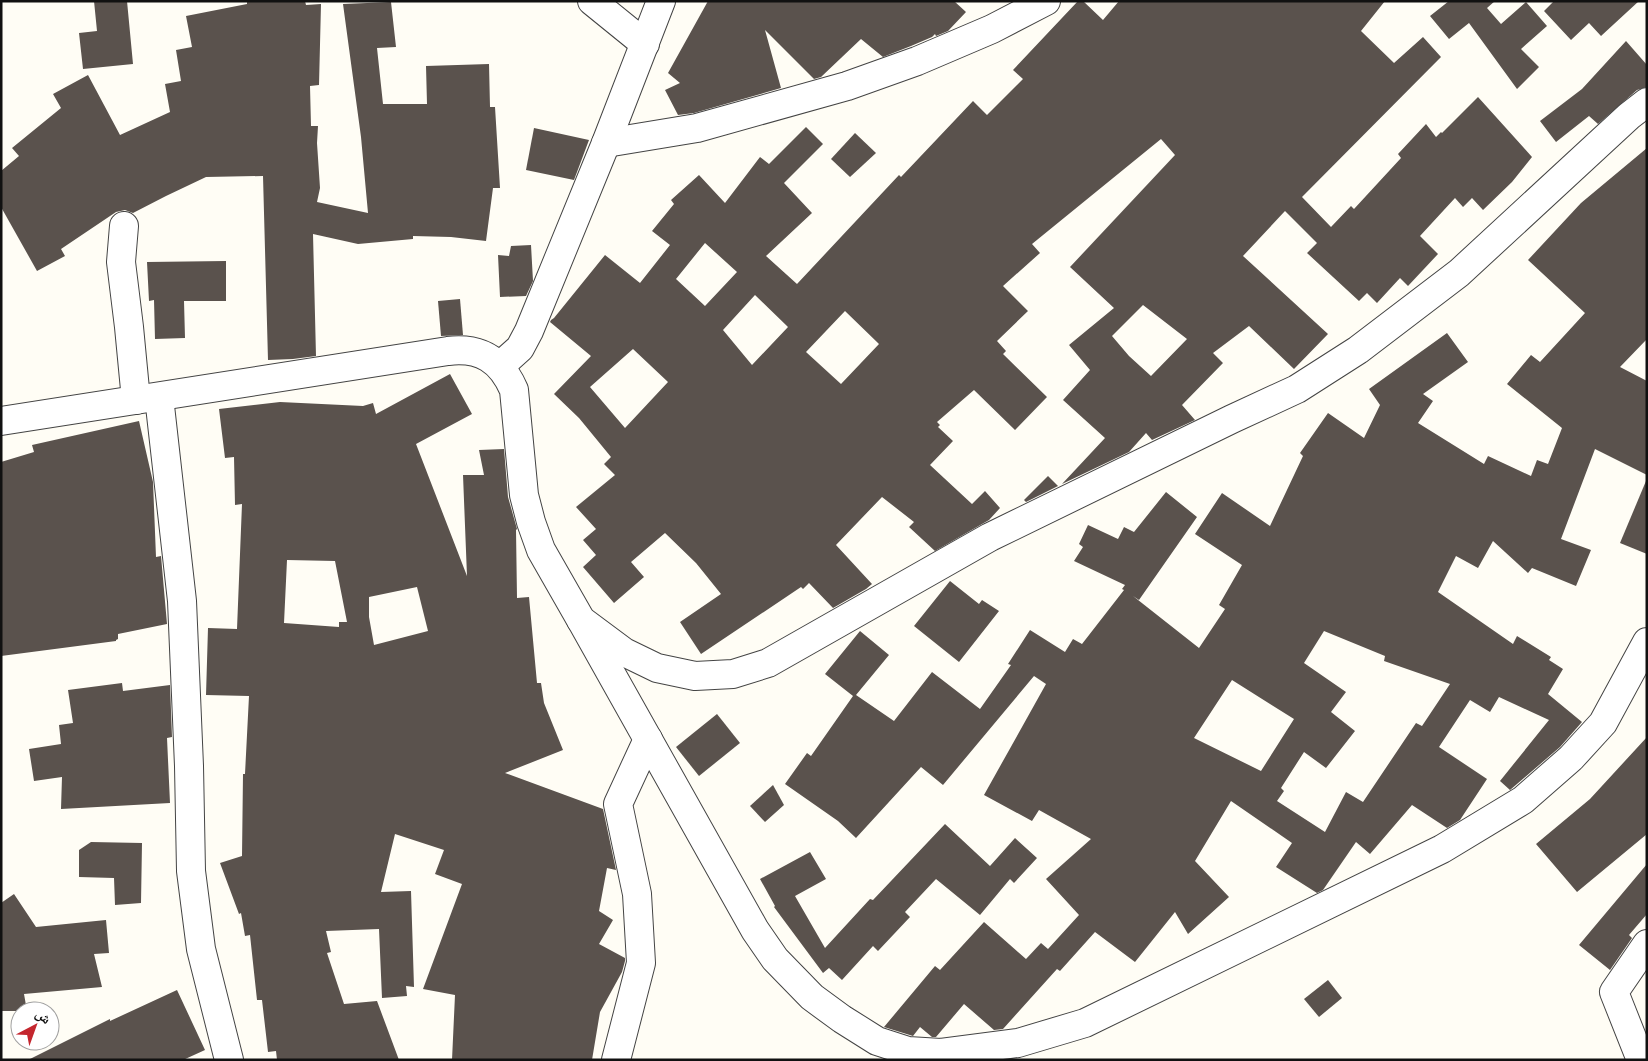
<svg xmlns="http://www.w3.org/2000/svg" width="1648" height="1061" font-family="Georgia,'Noto Naskh Arabic',serif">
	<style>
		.building { fill: #5a524d; fill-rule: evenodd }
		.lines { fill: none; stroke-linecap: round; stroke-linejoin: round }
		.minor-casing { stroke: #444; stroke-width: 30 }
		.tertiary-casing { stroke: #444; stroke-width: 30 }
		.minor { stroke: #fff; stroke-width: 28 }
		.tertiary { stroke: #fff; stroke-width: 28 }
	</style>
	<rect width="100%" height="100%" fill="#fffdf5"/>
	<g class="building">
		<path d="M94,1H127L133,64L83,69L79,33L97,31Z"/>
		<path d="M247,1H305L306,5L321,4L319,85L310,86L311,126H318L317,143L320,188L317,202L368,213L361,137L343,4L391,2L396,47L377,48L383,104H427L426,66L489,64L490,107H495L500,188H493L486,241L451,237L413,236V239L358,244L313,234L316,356L293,359L268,360L263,176L206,177L166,196L133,213L125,210L116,212L61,249L65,256L37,271L1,207V171L19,156L12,148L61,108L53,94L88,75L120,135L170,112L165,84L181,81L176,50L192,47L186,16L247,4Z"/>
		<path d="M708,1H954L966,12L948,31L936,36L935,34L932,37L911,46L883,57L861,39L821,77L814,79L765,30L781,88L694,113L678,115L665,90L680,83L668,73Z"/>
		<path d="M1078,1H1083L1103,20L1119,1H1385L1361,31L1394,63L1423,37L1441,57L1302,197L1331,227L1351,206L1354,209L1401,158L1398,154L1426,124L1436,137L1441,132L1442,133L1478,97L1532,157L1512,182L1483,210L1472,198L1463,207L1455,198L1420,236L1438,254L1408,286L1400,278L1377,303L1367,293L1359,301L1307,253L1317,243L1285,211L1243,256L1328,334L1294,369L1249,326L1213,353L1223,363L1182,405L1195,420L1152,440L1146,433L1129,452L1062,484L1105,438L1063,400L1090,370L1069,345L1114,308L1070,267L1175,155L1161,139L1032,244L1040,253L1003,286L1028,311L997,341L1006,351L1003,354L1047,397L1015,430L974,390L937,422L940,425L938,427L953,441L930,465L972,504L985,491L1000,508L989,520L935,551L909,527L914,522L882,497L836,545L872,584L866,589L833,608L809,583L803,589L801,587L701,654L680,622L721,594L696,563L665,533L631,562L644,577L614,603L583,567L596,555L583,540L596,529L576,507L615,475L604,464L611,457L579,418L554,394L591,356L550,322L551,320L554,318L605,255L640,283L670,245L652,231L674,204L671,200L699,175L725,203L760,157L769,164L806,127L823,144L784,183L812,213L766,256L797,284L899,175L901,177L973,101L987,115L1023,79L1013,70ZM705,243L737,272L705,306L676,279ZM755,295L788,327L752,365L723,330ZM1143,305L1187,339L1151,376L1129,356L1112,336ZM845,311L879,344L841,384L806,352ZM633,349L668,382L625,428L590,387Z"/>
		<path d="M1449,1H1495L1487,8L1501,24L1526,2L1547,26L1521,49L1539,67L1517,89L1469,23L1449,39L1430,16Z"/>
		<path d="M1554,1H1639L1601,36L1589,23L1571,40L1544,11Z"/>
		<path d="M1626,41L1647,65V87L1637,90L1598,124L1589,116L1556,142L1540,121L1582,89Z"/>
		<path d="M534,128L589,140L574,180L526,170Z"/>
		<path d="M855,133L876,153L850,177L831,159Z"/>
		<path d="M1647,148V339L1620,367L1647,381V475L1595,449L1561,539L1591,550L1576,586L1532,568L1528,573L1493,541L1478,568L1456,556L1438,592L1513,644L1517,636L1551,657L1549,660L1563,669L1548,694L1582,722L1560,747L1510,790L1500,781L1549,720L1499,697L1490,712L1470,700L1439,747L1487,779L1460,820L1447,828L1412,805L1370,854L1356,842L1323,890L1317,893L1276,867L1292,843L1231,801L1195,861L1229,897L1188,934L1175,912L1135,962L1095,932L1060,971L1057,969L1003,1029L994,1030L964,1004L936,1037H932L920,1027L913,1036L884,1027L935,966L940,970L984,922L1026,959L1041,943L1048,949L1079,915L1046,879L1091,839L1039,810L1032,821L984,795L1046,684L1034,676L943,785L921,767L856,838L838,821L785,784L807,753L811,756L853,696L825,674L860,631L889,655L856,695L894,721L932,672L980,709L1011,665L1008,664L1030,630L1065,652L1073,639L1082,644L1124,590L1122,589L1125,585L1074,561L1083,547L1079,544L1088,525L1118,539L1124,527L1134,532L1166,492L1197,517L1139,600L1133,596L1199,648L1225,609L1219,605L1242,565L1195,534L1222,493L1270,526L1303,456L1300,453L1328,413L1364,438L1380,405L1369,389L1447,333L1468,362L1423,394L1433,401L1418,423L1484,464L1488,456L1531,476L1537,460L1548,464L1562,428L1507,384L1531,355L1540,362L1585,313L1528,260L1581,203ZM1324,631L1385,656L1384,661L1450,684L1422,726L1416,723L1363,802L1346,792L1325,832L1277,801L1284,791L1281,788L1304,752L1326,768L1355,731L1331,712L1346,692L1304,663ZM1232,680L1294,719L1261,771L1194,738Z"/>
		<path d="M531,245L533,281L526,296L500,297L498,255L509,256L511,246Z"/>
		<path d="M226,261V301H184L185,338L155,339L154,300L149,301L147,262Z"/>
		<path d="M460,299L463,335L441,336L438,301Z"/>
		<path d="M450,374L472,414L416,444L467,576L463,475H484L479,450L504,449L508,497L517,529L516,530L517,598L529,597L537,683H541L544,703L563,750L505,773L603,809L616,870L607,868L599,911L613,920L599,944L625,958V961L622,972L600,1012L592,1060H452L455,995L423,989L462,884L435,874L444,850L395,834L381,892L411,891L414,987L406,986L407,996L382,998L379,929L326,931L331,952L327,953L344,1004L377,1001L399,1060H277L276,1051L268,1052L262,1000H257L250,935L245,936L241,913L239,914L220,863L242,856L243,774H245L249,696L206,695L208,628L237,629L242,504L235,505L234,457L225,458L219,409L280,402L363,406L373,403L376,414ZM287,560L335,561L347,622H339V627L284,623ZM417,587L428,631L374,645L369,617V597Z"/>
		<path d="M139,421L153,482L156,557L161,556L167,624L118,634V639L116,640V641L1,656V462L34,452L32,445Z"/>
		<path d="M1048,476L1058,486L1026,502L1024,500Z"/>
		<path d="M1646,481H1647V554L1620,543Z"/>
		<path d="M950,581L979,604L982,600L999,611L959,662L914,626Z"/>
		<path d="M122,683L123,691L170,685L172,737L167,738L170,803L61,809L62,777L34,781L29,749L61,744L59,725L73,723L68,690Z"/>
		<path d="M717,714L740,743L699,776L676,747Z"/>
		<path d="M1647,737V834L1577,892L1536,844L1590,799Z"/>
		<path d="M773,785L784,805L765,822L750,806Z"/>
		<path d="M945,824L990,866L1015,838L1037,858L1014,883L1010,879L980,915L936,879L905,912L910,917L878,951L873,946L842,980L829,968L823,973L774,907L775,906L760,879L810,852L826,879L795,896L825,948L870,899L873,900Z"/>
		<path d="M91,842L142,843L141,903L115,905L114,878L79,877V850Z"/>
		<path d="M1647,864V914L1629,935L1632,938L1610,970L1579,945Z"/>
		<path d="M14,894L36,927L106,920L109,953L94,954L102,987L24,994L27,1011H1V903Z"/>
		<path d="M1328,980L1342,998L1319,1017L1304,999Z"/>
		<path d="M177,990L205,1050L183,1060H28L110,1019V1021Z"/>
	</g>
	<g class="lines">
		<g class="minor-casing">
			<g id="minor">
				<path d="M592,1L645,44"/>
				<path d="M606,143L697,128L847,86L917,61L992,29L1046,1"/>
				<path d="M124,226L121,262L129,327L136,400"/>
				<path d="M500,366L520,348L529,331L606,143L661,1"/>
				<path d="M581,620L755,930L775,959L812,997L842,1019L877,1041L908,1051L941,1053L1018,1043L1085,1023L1442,849L1523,800L1571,758L1603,723L1647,642"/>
				<path d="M616,1060L641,963L637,894L618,804L648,739"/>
				<path d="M1641,1060L1614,992L1647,944"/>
			</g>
		</g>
		<g class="tertiary-casing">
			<g id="tertiary">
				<path d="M159,397L182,601L189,766L191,871L201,949L229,1060"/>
				<path d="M1,421L448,351C481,347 501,360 514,390L524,495L531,522L541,550L581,620L624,652L657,668L695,676L733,674L768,663L990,537L1232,419L1297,389L1358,350L1459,273L1629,116L1647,102"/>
			</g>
		</g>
		<use href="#minor" class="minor"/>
		<use href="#tertiary" class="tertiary"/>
	</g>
	<rect width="1648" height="1061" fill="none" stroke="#111111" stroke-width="5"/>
	<g transform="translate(35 1026) rotate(41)"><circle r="24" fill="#ffffff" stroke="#a0a0a0"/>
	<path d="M0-4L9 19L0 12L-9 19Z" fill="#c4262e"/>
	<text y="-8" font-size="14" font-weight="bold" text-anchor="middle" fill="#111111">ش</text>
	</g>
</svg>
